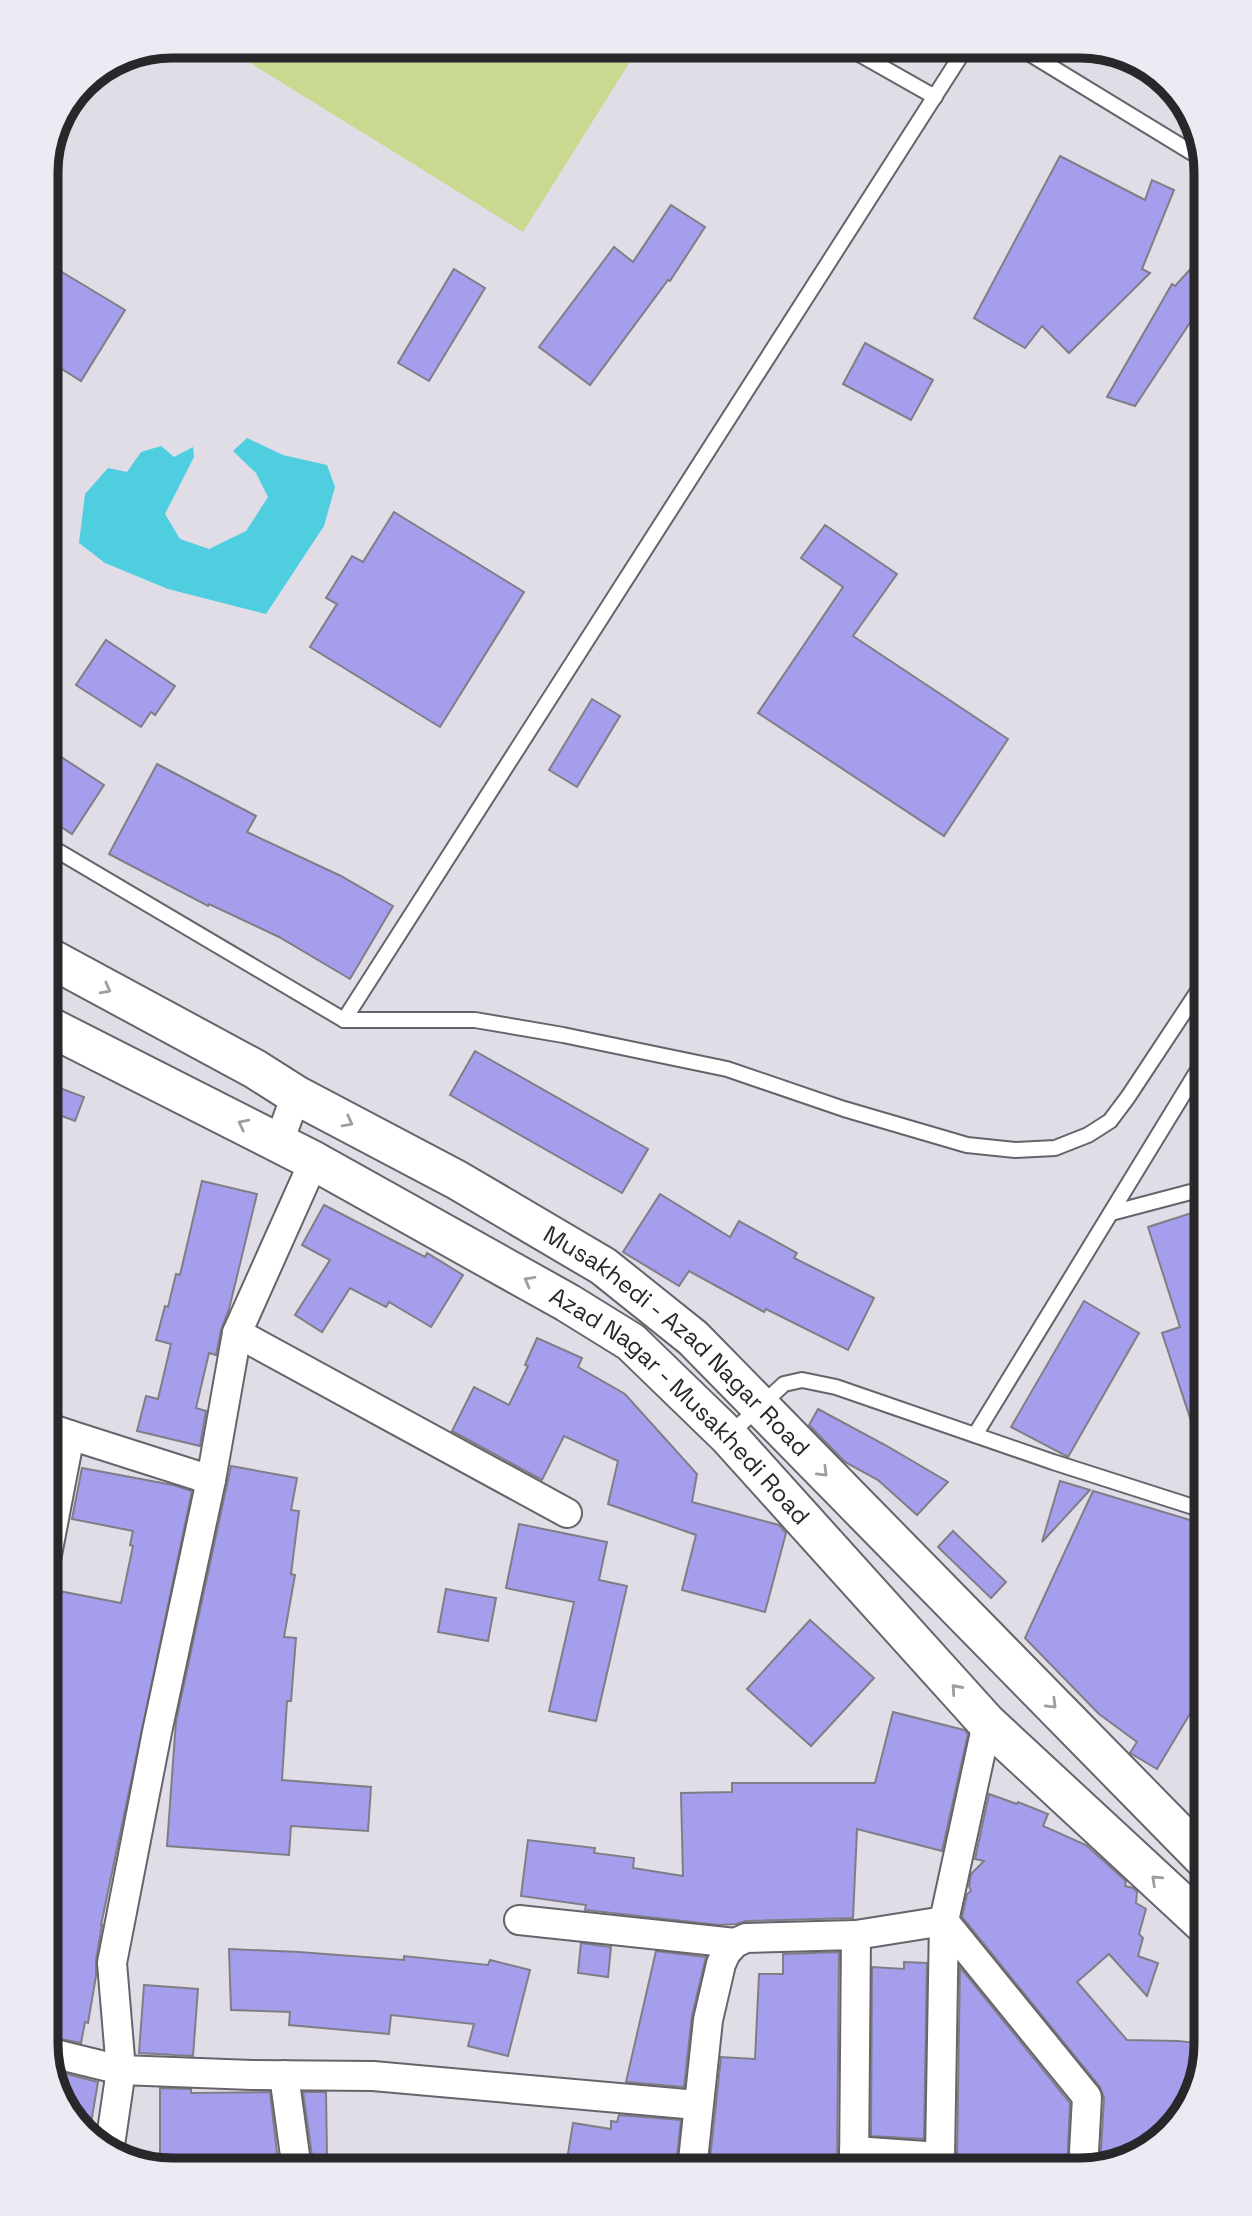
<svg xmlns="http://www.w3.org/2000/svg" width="1252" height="2216" font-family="'Space Grotesk',sans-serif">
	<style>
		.green { fill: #cad990 }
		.water { fill: #4ecedf }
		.building { fill: #a49eed; stroke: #7f7e87; stroke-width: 2 }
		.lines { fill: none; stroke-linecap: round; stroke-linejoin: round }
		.service-casing { stroke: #66636b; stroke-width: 18 }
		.minor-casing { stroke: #66636b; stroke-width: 32 }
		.secondary-casing { stroke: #66636b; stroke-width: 42 }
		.service { stroke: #fff; stroke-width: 14 }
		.minor { stroke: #fff; stroke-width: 28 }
		.secondary { stroke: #fff; stroke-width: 38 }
		.oneway { stroke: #9e9e9f }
		.labels { text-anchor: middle; stroke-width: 5; stroke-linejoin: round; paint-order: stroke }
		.street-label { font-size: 24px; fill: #28272a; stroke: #edeaf3 }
		.rim { fill: none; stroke: #28272a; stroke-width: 9 }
	</style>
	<rect width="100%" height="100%" fill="#e0dde6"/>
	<path class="green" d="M223,46H640L523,232Z"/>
	<path class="water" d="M247,438L283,455L327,465L335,487L324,526L266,614L168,589L105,563L79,543L85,494L108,468L127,472L141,452L161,446L174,457L193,447L194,457L165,514L180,539L209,549L246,531L268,497L256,473L233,451Z"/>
	<g class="building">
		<path d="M1060,156L1145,200L1152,180L1174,190L1142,269L1150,273L1069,353L1042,326L1025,348L974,318Z"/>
		<path d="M671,205L705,227L670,281L668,280L590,385L539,347L614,247L633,262Z"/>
		<path d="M1207,251V286L1196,296L1195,315L1135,406L1107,397L1172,284L1175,286Z"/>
		<path d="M57,269L125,310L81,381L46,359V287Z"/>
		<path d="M454,269L485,288L429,381L398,363Z"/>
		<path d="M865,343L933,380L911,420L843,384Z"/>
		<path d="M394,512L524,592L440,727L310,647L337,604L326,598L352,556L363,562Z"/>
		<path d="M825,525L897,574L853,636L1008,739L944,836L758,713L843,587L801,558Z"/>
		<path d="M106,640L175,686L155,715L151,712L141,727L76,685Z"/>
		<path d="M592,699L620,716L577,787L549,770Z"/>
		<path d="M46,747L104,785L72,834L46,817Z"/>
		<path d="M157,764L256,816L247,832L341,876L393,906L350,979L279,937L209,904L208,906L109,854Z"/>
		<path d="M475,1051L648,1149L622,1193L450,1095Z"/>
		<path d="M46,1083L84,1097L75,1121L46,1110Z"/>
		<path d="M202,1181L257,1194L229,1309L221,1330L216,1355L209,1353L196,1408L206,1411L200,1446L137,1431L146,1396L158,1399L171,1344L156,1340L165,1306L168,1307L176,1274L180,1275Z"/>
		<path d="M660,1194L730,1237L739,1221L797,1253L794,1258L874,1298L848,1350L766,1309L764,1312L689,1271L679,1286L623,1252Z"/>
		<path d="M324,1205L425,1257L427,1253L463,1275L431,1327L389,1302L386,1307L350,1288L322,1332L295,1315L330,1260L302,1245Z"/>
		<path d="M1207,1208V1453L1202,1454L1162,1333L1180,1327L1148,1227Z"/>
		<path d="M1084,1301L1139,1333L1068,1457L1011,1427Z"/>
		<path d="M537,1338L582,1358L578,1367L625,1394L697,1474L692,1502L779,1525L786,1533L765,1612L682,1590L696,1535L608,1504L618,1461L564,1436L542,1480L452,1431L474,1387L509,1405L528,1366L525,1365Z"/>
		<path d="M818,1409L887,1446L948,1482L917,1515L878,1480L845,1462L809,1425Z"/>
		<path d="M231,1466L297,1478L291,1510L299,1511L291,1574L295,1575L284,1637L296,1638L291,1701H287L282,1780L371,1787L368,1831L291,1826L289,1855L167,1846L176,1721Z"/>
		<path d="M82,1468L173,1485L192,1491L101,1925H102L96,1960V1976L88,2023L85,2022L81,2043L46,2036V1635L54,1590L121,1603L133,1546L130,1545L133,1531L72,1519Z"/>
		<path d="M1060,1481L1090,1490L1042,1542Z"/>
		<path d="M1093,1491L1207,1525V1700L1200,1697L1157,1769L1130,1753L1137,1742L1099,1714L1025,1638Z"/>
		<path d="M519,1524L607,1542L599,1580L627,1586L596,1721L549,1711L574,1602L506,1588Z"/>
		<path d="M953,1531L1006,1582L991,1598L938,1547Z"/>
		<path d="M446,1589L496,1598L488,1641L438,1632Z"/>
		<path d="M810,1620L874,1678L811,1746L747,1689Z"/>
		<path d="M893,1712L964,1730L968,1734L942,1851L857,1829L853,1918L746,1921L736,1924L719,1925L585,1910L586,1905L521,1896L528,1840L595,1848L594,1853L634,1858L633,1868L683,1876L681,1793L732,1792V1783H875Z"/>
		<path d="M989,1794L1017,1804L1018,1802L1048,1814L1043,1826L1086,1845L1126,1881L1125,1886L1133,1888L1137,1892L1136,1903L1146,1909L1139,1934L1143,1938L1138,1956L1158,1963L1147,1996L1109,1954L1077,1982L1127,2040L1178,2041L1206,2044L1186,2114L1136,2158L1100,2165L1104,2098L1100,2087L962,1917L967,1894L971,1891L969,1886L971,1874L984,1861L975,1859Z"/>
		<path d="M581,1943L611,1947L608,1977L578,1973Z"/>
		<path d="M229,1949L299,1952L404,1960V1956L488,1965L490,1960L530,1970L508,2056L468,2046L474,2024L391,2015L389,2034L289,2025L290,2012L231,2010Z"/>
		<path d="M656,1951L706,1957L692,2016L684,2087L626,2082Z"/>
		<path d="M839,1952L837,2170H716V2168H709L721,2057L755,2059L759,1974H783V1954Z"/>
		<path d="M904,1962L927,1963L924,2139L871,2136L872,1967L904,1969Z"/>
		<path d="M960,1967L1070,2103L1067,2170H949L954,2165L957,2157Z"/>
		<path d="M144,1985L198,1989L193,2056L139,2053Z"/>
		<path d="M51,2070L98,2082L89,2135L58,2100Z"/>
		<path d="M160,2088L191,2089V2093L270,2092L279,2170L160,2169Z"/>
		<path d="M303,2092H326L327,2156H312Z"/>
		<path d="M619,2115L681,2120L676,2166L628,2162V2170L566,2166L573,2123L611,2129V2121L617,2122Z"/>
	</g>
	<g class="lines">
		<g class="service-casing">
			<g id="service">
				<path d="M845,46L935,97"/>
				<path d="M1017,46L1204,160"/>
				<path d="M46,844L344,1020H475L563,1035L727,1069L844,1109L967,1145L1015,1150L1055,1148L1088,1135L1110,1121L1128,1097L1206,979"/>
				<path d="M344,1020L967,46"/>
				<path d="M1111,1213L1206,1188"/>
				<path d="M729,1435L784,1384L802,1380L836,1387L1053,1462L1206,1511"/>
				<path d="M975,1435L1206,1057"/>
			</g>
		</g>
		<g class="minor-casing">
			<g id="minor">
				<path d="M279,1142L296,1095"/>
				<path d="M237,1333L567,1513"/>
				<path d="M211,1480L237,1333L314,1161"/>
				<path d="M46,1560L70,1435L46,1427"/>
				<path d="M519,1920L735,1943"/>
				<path d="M856,1935L944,1921L1087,2097L1083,2170"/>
				<path d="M47,2052L121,2070L112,1963L157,1732L211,1480L70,1435"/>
				<path d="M284,2075L297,2170"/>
				<path d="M854,2151L940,2157L944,1921L987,1723"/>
				<path d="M109,2152L121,2070L252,2075L373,2076L697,2105"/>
				<path d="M692,2170L708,2020L721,1964L726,1953L735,1943L746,1938L856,1935L854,2170"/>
			</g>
		</g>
		<g class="secondary-casing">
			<g id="secondary">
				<path id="s1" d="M46,956L255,1069L296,1095L457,1180L603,1266L693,1338L1206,1861"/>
				<path id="s2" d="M46,1025L314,1161L568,1303L631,1342L728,1436L987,1723L1206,1926"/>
			</g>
		</g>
		<use href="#service" class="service"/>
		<use href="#minor" class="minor"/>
		<use href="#secondary" class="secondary"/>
	</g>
	<defs><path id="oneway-chevron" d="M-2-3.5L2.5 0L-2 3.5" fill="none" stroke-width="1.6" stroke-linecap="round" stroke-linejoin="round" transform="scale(1.75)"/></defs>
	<g class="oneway">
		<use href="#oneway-chevron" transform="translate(106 989) rotate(28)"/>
		<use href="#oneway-chevron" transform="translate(348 1122) rotate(28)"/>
		<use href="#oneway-chevron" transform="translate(243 1124) rotate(-153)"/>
		<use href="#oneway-chevron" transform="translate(529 1281) rotate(-151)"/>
		<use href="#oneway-chevron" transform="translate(823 1472) rotate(45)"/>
		<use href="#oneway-chevron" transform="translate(956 1689) rotate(-132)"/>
		<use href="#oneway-chevron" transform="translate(1052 1704) rotate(45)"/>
		<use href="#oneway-chevron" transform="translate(1156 1880) rotate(-137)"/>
	</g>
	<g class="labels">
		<g class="street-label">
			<text dy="8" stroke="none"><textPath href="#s1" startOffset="742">Musakhedi - Azad Nagar Road</textPath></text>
			<text dy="8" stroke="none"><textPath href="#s2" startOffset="744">Azad Nagar - Musakhedi Road</textPath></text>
		</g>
	</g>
	<path d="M0 0H1252V2216H0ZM172 58H1080A114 114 0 0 1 1194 172V2044A114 114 0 0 1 1080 2158H172A114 114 0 0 1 58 2044V172A114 114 0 0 1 172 58Z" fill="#edeaf3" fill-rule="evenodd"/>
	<path class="rim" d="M172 58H1080A114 114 0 0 1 1194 172V2044A114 114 0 0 1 1080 2158H172A114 114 0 0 1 58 2044V172A114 114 0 0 1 172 58Z"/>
</svg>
